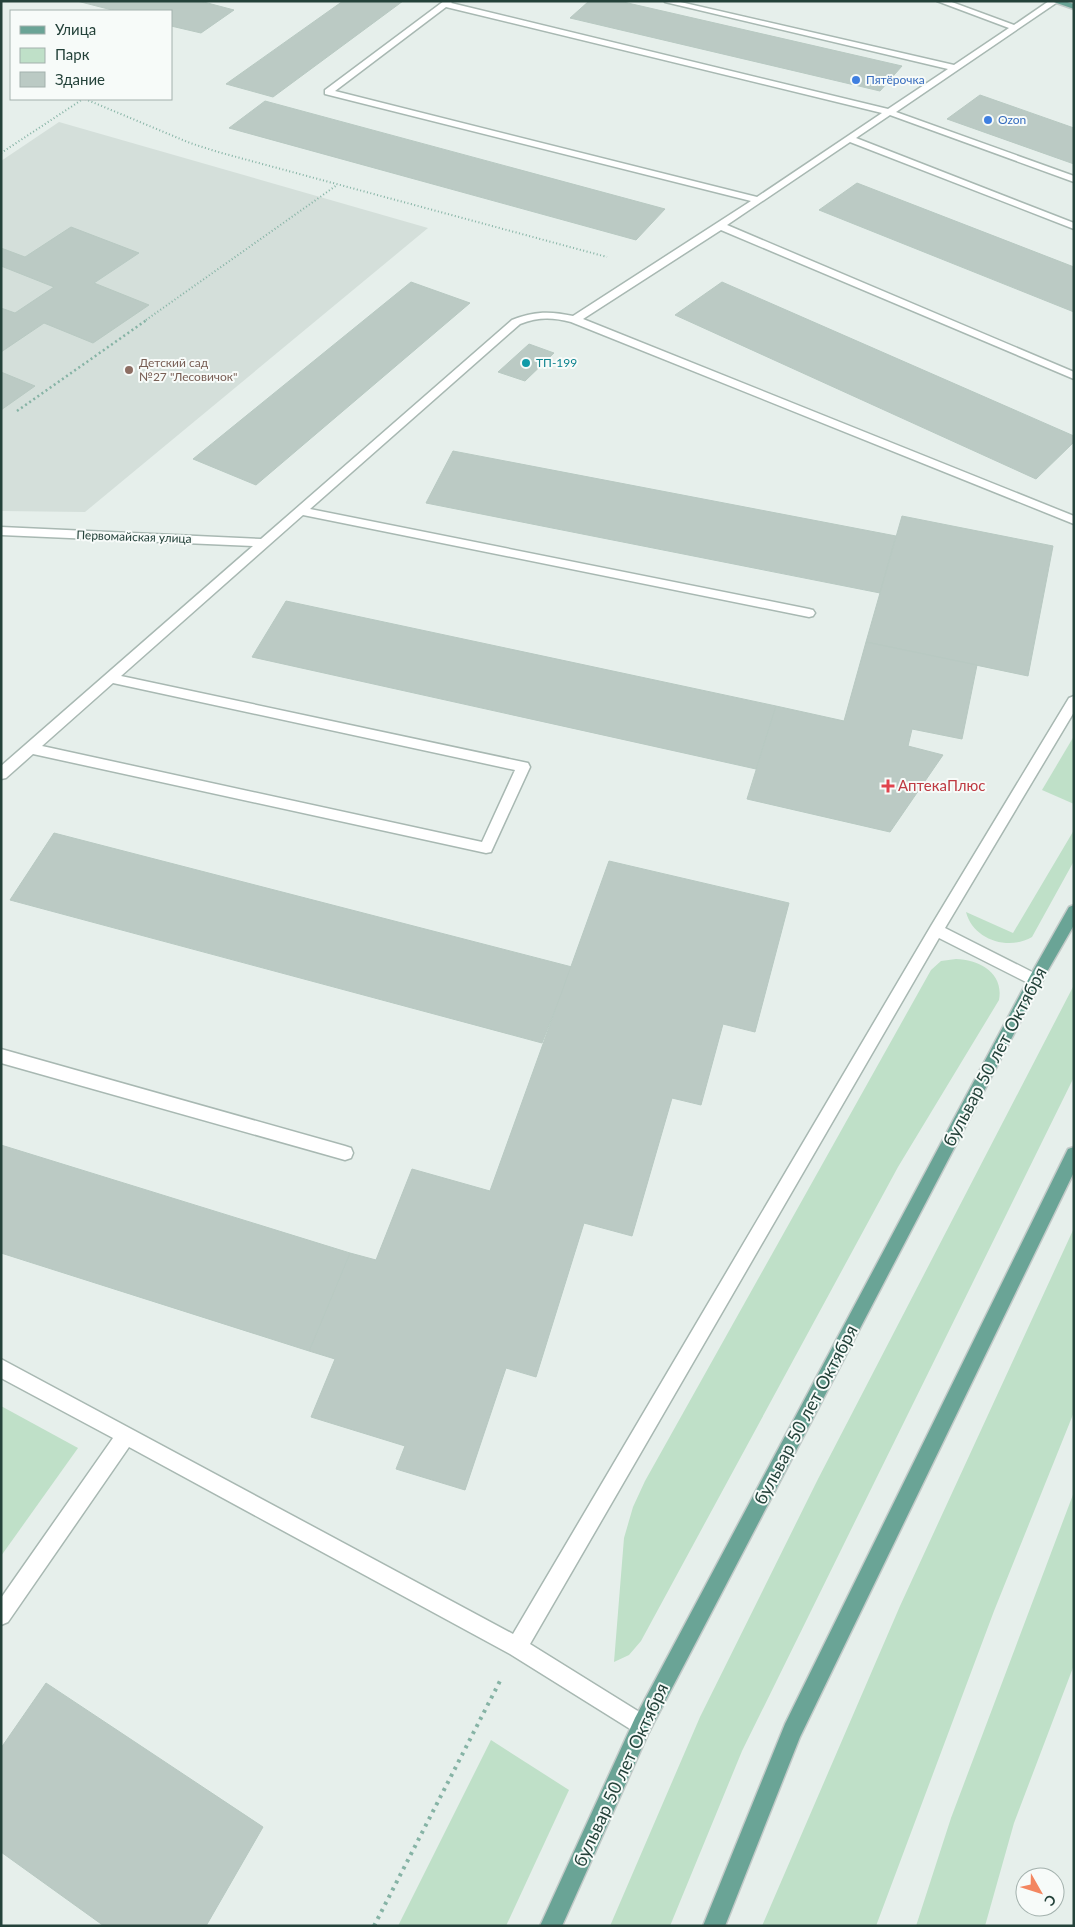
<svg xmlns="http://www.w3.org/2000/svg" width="1075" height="1927" font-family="Lato,sans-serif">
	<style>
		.built { fill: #d4dfda }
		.green { fill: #bfe0c8 }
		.building { fill: #bbcac4; stroke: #b8c9c2 }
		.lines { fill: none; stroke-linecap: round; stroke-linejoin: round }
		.minor-casing { stroke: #a8b8b2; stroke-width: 3 }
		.major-casing { stroke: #c2cac8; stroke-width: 3 }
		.path-far2 { stroke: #86b3a5; stroke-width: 2; stroke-dasharray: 1 2.5; stroke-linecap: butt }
		.path-far1 { stroke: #86b3a5; stroke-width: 2.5; stroke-dasharray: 2 3; stroke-linecap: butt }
		.path { stroke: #86b3a5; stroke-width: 4; stroke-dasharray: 3 5; stroke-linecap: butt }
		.minor { fill: #fff; fill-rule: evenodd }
		.major { fill: #6aa496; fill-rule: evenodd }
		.shop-dot { fill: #3f7fe0; stroke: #f7fbf9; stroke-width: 2 }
		.culture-dot { fill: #0f9aa8; stroke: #f7fbf9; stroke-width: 2 }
		.education-dot { fill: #8d6e63; stroke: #f7fbf9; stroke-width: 2 }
		.health-dot { fill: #e0444e; stroke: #f7fbf9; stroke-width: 2 }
		.labels { text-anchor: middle; stroke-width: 4; stroke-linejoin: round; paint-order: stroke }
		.far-shop-label { font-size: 12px; fill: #366cbe; stroke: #f7fbf9; text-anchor: start }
		.far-education-label { font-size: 12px; fill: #785e54; stroke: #f7fbf9; text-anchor: start }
		.far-culture-label { font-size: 12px; fill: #0d838f; stroke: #f7fbf9; text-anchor: start }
		.far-street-label { font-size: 12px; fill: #24423a; stroke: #f7fbf9 }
		.health-label { font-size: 15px; fill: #be3a42; stroke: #f7fbf9; text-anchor: start }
		.near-street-label { font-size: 18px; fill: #24423a; stroke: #f7fbf9 }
	</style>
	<rect width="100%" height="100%" fill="#e6efeb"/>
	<path class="built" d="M59,122L428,228L85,512L1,511V161Z"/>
	<g class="green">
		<path d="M1074,736V804L1042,790Z"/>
		<path d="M1074,830V861L1032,937C1009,951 973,940 966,912L1013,933Z"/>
		<path d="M956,959C980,960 1004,973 999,1000L898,1167L641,1641L629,1655L614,1662L624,1538L633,1507L645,1481L931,970L941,961Z"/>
		<path d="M1074,985V1077L742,1751L670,1926H610L700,1717L818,1479Z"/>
		<path d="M1074,1228V1412L994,1611L876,1926H762L900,1606Z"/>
		<path d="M1,1406L78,1448L1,1556Z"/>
		<path d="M1074,1492V1665L1014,1823L985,1926H916L951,1818Z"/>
		<path d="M491,1740L569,1790L506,1926H398Z"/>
	</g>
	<g class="building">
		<path d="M77,1H200L234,10L201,33L171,26V11H116Z"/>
		<path d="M343,1H403L273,97L226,84Z"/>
		<path d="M589,1H619L902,66L880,91L570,18Z"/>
		<path d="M980,95L1074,128V164L947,119Z"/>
		<path d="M265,101L665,209L636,240L229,128Z"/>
		<path d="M857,183L1074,267V312L819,210Z"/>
		<path d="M71,227L139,253L94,283L149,305L93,343L44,323L1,352V308L15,313L54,287L1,266V248L25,257Z"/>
		<path d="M411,282L470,303L256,485L193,459Z"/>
		<path d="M722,282L1074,436V442L1036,479L675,315Z"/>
		<path d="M529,344L554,353L525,381L498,372Z"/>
		<path d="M1,372L35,386L1,410Z"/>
		<path d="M453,451L896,536L880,593L426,503Z"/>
		<path d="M902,516L1053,546L1028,676L866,642Z"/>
		<path d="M286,601L776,706L756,769L252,657Z"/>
		<path d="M866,642L977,665L962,739L912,729L908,746L943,755L890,832L747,799L776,706L844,721Z"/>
		<path d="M54,833L572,967L542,1043L10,900Z"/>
		<path d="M609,861L789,903L755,1032L723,1024L701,1105L672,1098L632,1236L584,1223L536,1377L506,1368L465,1490L396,1469L405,1446L311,1417L335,1359L309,1351L350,1253L376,1260L412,1169L490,1191Z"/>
		<path d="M1,1145L350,1253L309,1351L1,1253Z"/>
		<path d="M46,1683L263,1827L206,1926H104L1,1852V1748Z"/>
	</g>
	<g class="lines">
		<g class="minor-casing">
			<g id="minor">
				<path d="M444,1H453L451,3L888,109L948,69L665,2L676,1L954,65L1009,28L937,1H949L1014,25L1049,1H1059L896,112L1074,176V182L890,115L856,138L1074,223V229L850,142L727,225L1074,372V379L721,230L583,319L1074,516V524L571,322C552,317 538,317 520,324L310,509L809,609L813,610L815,613L813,616L809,617L303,515L121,676L528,763L530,767L491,852L486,853L33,754L6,778L1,779V766L253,546L1,535V527L261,539L512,320C534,311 551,311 573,316L751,201L325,94V90ZM446,7L882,113L757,197L335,91ZM113,683L515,770L482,842L42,746Z"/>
				<path d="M1074,696V712L945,928L1040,976L1043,980L1040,984L1035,986L1030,984L939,938L530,1644L649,1718L652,1725L649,1732L642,1735L635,1732L510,1654L129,1447L8,1622L1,1625V1598L113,1438L1,1378V1359L513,1634L931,926L1069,698Z"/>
				<path d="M1,1049L345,1146L351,1148L353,1153L351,1158L345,1160L1,1063Z"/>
			</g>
		</g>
		<g class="major-casing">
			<g id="major">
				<path d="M1051,1H1064L1074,4V9Z"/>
				<path d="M1074,905V925L1040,984L649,1732L562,1926H540L635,1718L1030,976L1069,907Z"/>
				<path d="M1074,1147V1172L800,1737L725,1926H703L785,1724L1068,1149Z"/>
			</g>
		</g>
		<g class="path-far2">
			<path d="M85,99L190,143L218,152L607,257"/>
			<path d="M1,153L83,99"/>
			<path d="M146,320L337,185"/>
		</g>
		<path class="path-far1" d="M17,411L148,319"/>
		<path class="path" d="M374,1926L500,1681"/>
		<use href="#minor" class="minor"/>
		<use href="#major" class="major"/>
	</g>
	<g class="shop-dot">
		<circle cx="856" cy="80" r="5"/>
		<circle cx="988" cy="120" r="5"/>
	</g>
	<circle class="culture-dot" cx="526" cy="363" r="5"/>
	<circle class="education-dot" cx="129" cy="370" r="5"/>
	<path class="health-dot" d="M885.5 778.5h5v5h5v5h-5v5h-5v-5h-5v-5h5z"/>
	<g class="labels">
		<g class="far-shop-label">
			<text x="866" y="84">Пятёрочка</text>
			<text x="998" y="124">Ozon</text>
		</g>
		<g class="far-education-label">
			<text x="139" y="367">Детский сад<tspan x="139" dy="14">№27 "Лесовичок"</tspan></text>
		</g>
		<g class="far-culture-label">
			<text x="536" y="367">ТП-199</text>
		</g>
		<g class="far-street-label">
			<text transform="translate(134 537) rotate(2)" y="4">Первомайская улица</text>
		</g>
		<g class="health-label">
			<text x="898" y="791">АптекаПлюс</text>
		</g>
		<g class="near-street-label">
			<text transform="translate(995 1057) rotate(-62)" y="6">бульвар 50 лет Октября</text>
			<text transform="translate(806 1415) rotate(-62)" y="6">бульвар 50 лет Октября</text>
			<text transform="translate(621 1775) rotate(-65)" y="6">бульвар 50 лет Октября</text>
		</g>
	</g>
	<rect width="1075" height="1927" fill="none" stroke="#24423a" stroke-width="5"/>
	<rect x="10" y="10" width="162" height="90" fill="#f7fbf9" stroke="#a3b1ad"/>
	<rect x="20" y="26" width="25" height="8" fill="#6aa496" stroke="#a3b1ad"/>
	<text x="55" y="35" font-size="15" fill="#24423a">Улица</text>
	<rect x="20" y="48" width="25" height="15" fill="#bfe0c8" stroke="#a3b1ad"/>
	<text x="55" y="60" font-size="15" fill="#24423a">Парк</text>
	<rect x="20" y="72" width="25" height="15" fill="#bbcac4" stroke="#a3b1ad"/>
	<text x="55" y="85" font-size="15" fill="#24423a">Здание</text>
	<g transform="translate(1040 1892) rotate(129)"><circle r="24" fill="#f7fbf9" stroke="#a3b1ad"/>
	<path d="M0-4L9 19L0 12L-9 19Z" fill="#f38660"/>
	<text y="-8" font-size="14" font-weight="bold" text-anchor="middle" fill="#24423a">С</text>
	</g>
</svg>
